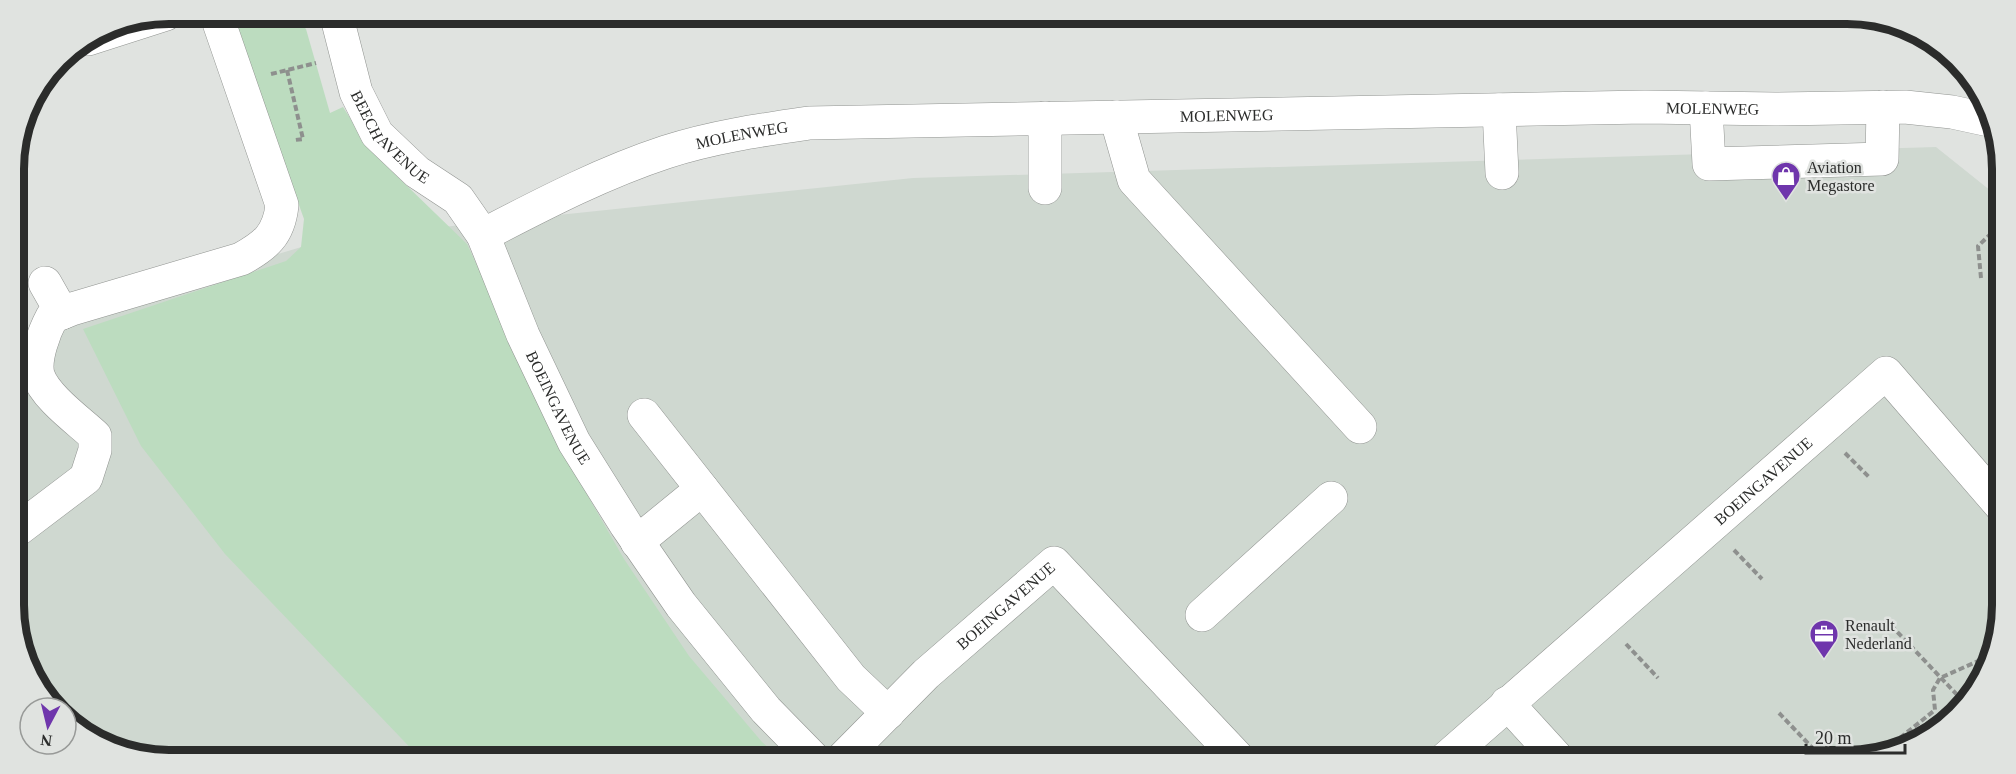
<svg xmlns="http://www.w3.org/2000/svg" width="2016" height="774" font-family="Georgia,serif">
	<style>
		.built { fill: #cfd8d0 }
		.green { fill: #bcdcbf }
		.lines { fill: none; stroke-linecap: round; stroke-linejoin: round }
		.minor-casing { stroke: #919491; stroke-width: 34 }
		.path { stroke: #8e908e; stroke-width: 4; stroke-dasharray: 6 3; stroke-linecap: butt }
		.minor { stroke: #fff; stroke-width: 33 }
		.labels { text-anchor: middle; stroke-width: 5; stroke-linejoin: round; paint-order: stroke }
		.street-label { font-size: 16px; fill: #2b2c2b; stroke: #e0e3e0 }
		.poi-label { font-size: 16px; fill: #2b2c2b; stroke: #e0e3e0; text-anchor: start }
		.rim { fill: none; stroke: #2b2c2b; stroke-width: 8 }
	</style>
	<rect width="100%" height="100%" fill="#e0e3e0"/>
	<path class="built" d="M1936,147L2001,199L2002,605L1994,655L1941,729L1857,760H169L119,752L66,717V708L52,707L16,635L15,333L328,239L913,178Z"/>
	<path class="green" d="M244,14H292L306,29L330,113L343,107L372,152L467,244L566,458L624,559L689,656L762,742L782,760H422L225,554L141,446L83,329L286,261L301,247L304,219L231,16Z"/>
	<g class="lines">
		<g class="minor-casing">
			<g id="minor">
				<path id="s1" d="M336,14L356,92L377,134L417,172L458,199L483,235L523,335L574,442L626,525L681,605L766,710L815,760"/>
				<path d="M88,39L166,14"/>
				<path d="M1706,108L1709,164L1882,159L1883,107"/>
				<path d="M1499,110L1502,173"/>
				<path d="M1116,117L1134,180L1360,427"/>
				<path d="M1045,188V118"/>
				<path id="s2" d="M483,235C543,204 602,173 666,152C712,137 761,130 809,123L1645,107L1775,109L1905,107L1952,112L1989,120"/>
				<path d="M45,283L62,313"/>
				<path d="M644,415L851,678L888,713"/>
				<path d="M16,531L86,478L95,450V436C79,421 45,397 38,375C34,359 44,332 52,317L72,309L241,259C265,246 279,235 282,205L216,14"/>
				<path d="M637,542L702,489"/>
				<path d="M1202,615L1331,498"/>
				<path d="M1507,703L1559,760"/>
				<path id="s3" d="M841,760L926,674L1054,563L1240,760"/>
				<path id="s4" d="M1444,760L1886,373L2002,507"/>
			</g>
		</g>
		<g class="path">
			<path d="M287,70L303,139L295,140"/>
			<path d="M271,74L316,63"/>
			<path d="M1981,278L1978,246L2001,224"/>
			<path d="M1845,453L1870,478"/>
			<path d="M1734,550L1762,579"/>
			<path d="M1885,619L1962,700"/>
			<path d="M1626,644L1658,678"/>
			<path d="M1779,713L1824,760"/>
			<path d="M1886,749L1935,710L1933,690L1940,678L1994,654"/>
			<path d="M1847,760H1858"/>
		</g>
		<use href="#minor" class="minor"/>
	</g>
	<defs>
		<g id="shop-pin" transform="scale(1.5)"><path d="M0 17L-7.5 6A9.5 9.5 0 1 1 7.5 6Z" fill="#6f36ac" stroke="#e0e3e0"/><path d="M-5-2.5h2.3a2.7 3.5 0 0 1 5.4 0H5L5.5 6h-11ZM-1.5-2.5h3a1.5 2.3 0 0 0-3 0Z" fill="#fff"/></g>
		<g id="office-pin" transform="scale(1.5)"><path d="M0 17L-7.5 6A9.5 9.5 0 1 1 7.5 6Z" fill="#6f36ac" stroke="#e0e3e0"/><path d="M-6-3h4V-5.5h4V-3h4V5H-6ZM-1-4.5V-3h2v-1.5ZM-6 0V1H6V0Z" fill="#fff"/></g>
	</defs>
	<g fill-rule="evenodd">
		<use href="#shop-pin" x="1786" y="176"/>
		<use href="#office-pin" x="1824" y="634"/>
	</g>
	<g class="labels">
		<g class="street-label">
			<text dy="6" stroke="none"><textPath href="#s2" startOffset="1251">MOLENWEG</textPath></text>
			<text dy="6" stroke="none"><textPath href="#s2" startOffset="765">MOLENWEG</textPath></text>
			<text dy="6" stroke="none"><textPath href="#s1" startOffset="138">BEECHAVENUE</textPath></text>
			<text dy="6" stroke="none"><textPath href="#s2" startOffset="279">MOLENWEG</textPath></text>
			<text dy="6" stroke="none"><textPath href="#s1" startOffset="464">BOEINGAVENUE</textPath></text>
			<text dy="6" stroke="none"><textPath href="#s4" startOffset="424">BOEINGAVENUE</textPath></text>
			<text dy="6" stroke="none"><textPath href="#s3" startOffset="226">BOEINGAVENUE</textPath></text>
		</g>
		<g class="poi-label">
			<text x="1807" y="173">Aviation<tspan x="1807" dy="18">Megastore</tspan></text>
			<text x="1845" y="631">Renault<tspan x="1845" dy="18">Nederland</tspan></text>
		</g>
	</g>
	<path d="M0 0H2016V774H0ZM169 24H1847A145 145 0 0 1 1992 169V605A145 145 0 0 1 1847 750H169A145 145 0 0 1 24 605V169A145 145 0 0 1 169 24Z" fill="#e0e3e0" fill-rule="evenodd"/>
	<path class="rim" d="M169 24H1847A145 145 0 0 1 1992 169V605A145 145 0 0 1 1847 750H169A145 145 0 0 1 24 605V169A145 145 0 0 1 169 24Z"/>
	<g transform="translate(48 726) rotate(187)"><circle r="28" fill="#e0e3e0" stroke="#989a98" stroke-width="1.5"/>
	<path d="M0-4.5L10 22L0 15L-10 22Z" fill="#6f36ac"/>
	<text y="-9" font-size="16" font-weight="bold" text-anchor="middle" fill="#2b2c2b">N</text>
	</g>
	<path d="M1806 744v9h99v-9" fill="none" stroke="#2b2c2b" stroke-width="3"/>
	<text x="1815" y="744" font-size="18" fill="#2b2c2b" stroke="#e0e3e0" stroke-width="4.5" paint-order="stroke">20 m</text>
</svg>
